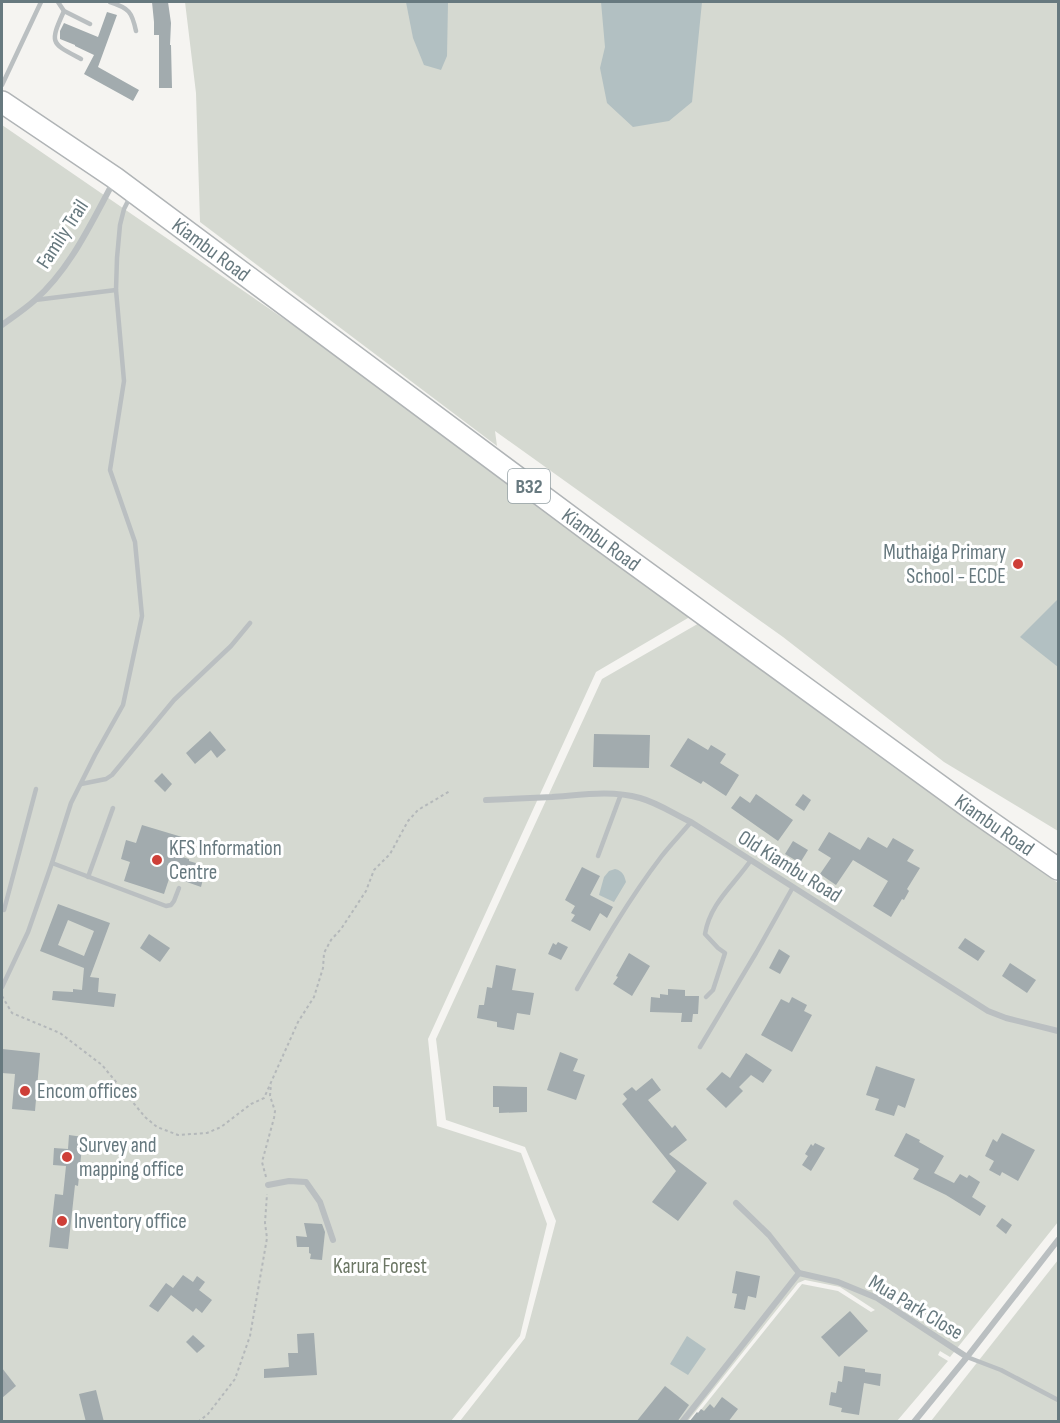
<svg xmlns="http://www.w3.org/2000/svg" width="1060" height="1423" font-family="'Sofia Sans Condensed',sans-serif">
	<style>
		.green { fill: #d5d9d1 }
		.water { fill: #b2c0c2 }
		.building { fill: #a2abae; fill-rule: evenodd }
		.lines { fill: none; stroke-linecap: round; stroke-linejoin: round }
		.trunk-casing { stroke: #b0b4b6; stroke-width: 24 }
		.path { stroke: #b4b8ba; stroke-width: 2; stroke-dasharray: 3 3; stroke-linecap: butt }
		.service { stroke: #babfc1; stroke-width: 4.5 }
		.minor { stroke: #babfc1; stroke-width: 6 }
		.trunk { stroke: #fff; stroke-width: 21 }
		.poi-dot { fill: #ce3f38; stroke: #fff; stroke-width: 2 }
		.labels { text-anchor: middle; stroke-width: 6; stroke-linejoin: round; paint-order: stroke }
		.shield { fill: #fff; stroke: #95a1a5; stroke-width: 1.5 }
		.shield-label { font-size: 20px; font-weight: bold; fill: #67797f }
		.street-label { font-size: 21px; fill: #67797f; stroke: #fff }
		.poi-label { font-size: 21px; fill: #67797f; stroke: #fff; text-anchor: start }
		.park-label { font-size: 21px; fill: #6c7765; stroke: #fff }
	</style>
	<rect width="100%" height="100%" fill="#f5f4f1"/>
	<g class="green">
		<path d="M185,2H1058V831L944,762L783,637L495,431L497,446L200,222L196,93Z"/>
		<path d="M2,125L705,608L596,672L428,1039L437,1126L521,1153L547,1224L520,1336L451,1421H2Z"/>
		<path d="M701,622L967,818L1058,883V1222L950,1357L940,1351L938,1355L948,1361L897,1421H692L802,1284L838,1291L871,1312L875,1310L840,1287L805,1280L798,1283L688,1421H460L525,1338L556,1221L525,1147L446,1120L436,1039L602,679Z"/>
		<path d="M1058,1260V1421H931Z"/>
	</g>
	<g class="water">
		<path d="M406,2H448L447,56L441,70L424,65L413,38Z"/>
		<path d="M601,2H702L692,102L669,121L633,127L607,103L600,68L605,47Z"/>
		<path d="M1058,599V667L1020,637Z"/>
		<path d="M615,869C623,871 624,875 626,882L614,902L599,895L604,877L609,871Z"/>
		<path d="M687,1336L706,1349L688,1375L670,1364Z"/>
	</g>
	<g class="building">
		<path d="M152,2H168L171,23L170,45H171L172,88H159V35H154V22Z"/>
		<path d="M107,12L117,15L98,67L139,90L133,101L84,74L94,55L75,46V45L60,39V31L64,23L98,37Z"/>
		<path d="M210,731L226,750L217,758L211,750L195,764L186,753Z"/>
		<path d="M594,734L650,735L649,768L593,767Z"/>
		<path d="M688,738L708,750L711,745L726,754L720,763L739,775L726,796L703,781L701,784L670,766Z"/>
		<path d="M162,773L172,784L165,792L154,781Z"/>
		<path d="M756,794L793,820L778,841L731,808L740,796L750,803Z"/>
		<path d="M803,794L811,800L804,811L795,805Z"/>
		<path d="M142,825L182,837L176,855L189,859V861L209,867L206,876L204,875L201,887L170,876L164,894L124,881L130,862L121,859L126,840L136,843Z"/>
		<path d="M829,832L860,850L868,837L887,848L893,838L914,850L907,861L920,868L907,889L909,891L904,900L902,899L891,917L873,906L888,881L853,860L836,885L820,874L831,858L818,850Z"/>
		<path d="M793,841L808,850L800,863L785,854Z"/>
		<path d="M582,867L600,876L590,895L613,907L607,918L600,913L590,931L571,921L575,915L571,913L575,906L565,900Z"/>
		<path d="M58,904L110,923L90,977L99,978L98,992L116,994L114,1007L52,1000L53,991L73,992V989L82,990L84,968L40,951ZM68,920L94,931L84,956L58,945Z"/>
		<path d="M149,934L170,948L160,962L140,948Z"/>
		<path d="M965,938L985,951L978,961L958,948Z"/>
		<path d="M558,942L568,947L561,960L548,954L553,943L556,945Z"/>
		<path d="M779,949L790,956L780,974L769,968Z"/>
		<path d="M629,953L650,966L632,996L613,984L618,977L616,976Z"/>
		<path d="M1010,963L1036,980L1027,993L1002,976Z"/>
		<path d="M496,965L516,969L512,990L534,993L530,1015L517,1013L514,1030L497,1027V1022L477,1018L479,1005H484L487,987L492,988Z"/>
		<path d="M668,989L685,990V996H699L698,1014H693L692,1022H681L682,1013L650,1012L651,997L660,998V994L668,995Z"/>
		<path d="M792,997L807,1005L804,1011L812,1015L792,1052L761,1035L781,999L789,1003Z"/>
		<path d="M2,1049L40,1053L35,1111L12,1109L15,1074L2,1073Z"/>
		<path d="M560,1052L578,1059L573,1071L585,1075L576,1100L547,1090Z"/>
		<path d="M746,1053L772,1070L763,1083L751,1075L739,1087L743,1091L726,1108L706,1089L722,1072L730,1078Z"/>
		<path d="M876,1066L915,1079L905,1108L898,1105L894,1116L875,1110L879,1099L866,1095Z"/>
		<path d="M652,1078L661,1090L648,1100L672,1128L675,1125L687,1140L669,1154L707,1183L678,1221L652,1202L676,1171L622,1104L627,1099L623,1094L632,1087L636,1091Z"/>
		<path d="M493,1086L527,1087V1112L499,1113V1107H493Z"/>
		<path d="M906,1133L920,1140L919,1142L944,1156L934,1173L954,1183L960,1174L967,1178L969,1175L980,1182L972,1197L986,1206L980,1216L946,1195L913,1179L919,1169L894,1156Z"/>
		<path d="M1002,1133L1035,1150L1018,1181L1002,1172L1000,1176L989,1170L994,1161L985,1156L993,1139L997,1142Z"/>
		<path d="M69,1135L83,1137L78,1186L75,1185L68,1249L49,1247L55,1194L63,1195L66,1166L53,1165L54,1148L68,1149Z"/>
		<path d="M815,1143L825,1148L811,1171L802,1165L808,1156L805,1154L811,1144L813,1146Z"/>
		<path d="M1002,1218L1012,1225L1006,1234L996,1226Z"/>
		<path d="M304,1223L322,1224L325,1232L322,1260L310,1259L311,1254L309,1253V1247H297L296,1236L307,1237Z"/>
		<path d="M736,1271L760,1276L756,1298L748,1296L745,1310L734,1308L737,1294L732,1293Z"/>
		<path d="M183,1275L193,1282L197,1276L205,1282L199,1290L212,1300L202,1313L196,1308L193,1312L171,1295L158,1312L149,1306L166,1283L173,1288Z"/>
		<path d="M850,1311L868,1331L839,1357L821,1337Z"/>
		<path d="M314,1333L317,1375L264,1378V1369L289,1367L288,1353H298L297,1334Z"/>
		<path d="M193,1335L205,1346L197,1353L186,1342Z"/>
		<path d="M844,1366L865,1369V1372L881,1374L880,1386L864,1383L859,1415L841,1412L842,1408L829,1405L831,1392L836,1393L838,1381L842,1382Z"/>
		<path d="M2,1368L16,1386L2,1398Z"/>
		<path d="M665,1386L689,1405L677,1422H636Z"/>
		<path d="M96,1390L104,1422H86L79,1394Z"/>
		<path d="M722,1397L738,1409L728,1422H689L697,1412L698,1413L701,1409L704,1411L710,1404L714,1408Z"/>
	</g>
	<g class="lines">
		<g class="trunk-casing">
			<g id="trunk">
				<path id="s1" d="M2,102L115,178L592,533L973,810L1058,869"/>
			</g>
		</g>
		<g class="path">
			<path d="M2,996L12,1013L60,1033L102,1065L145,1117L157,1127L178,1135L207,1133L221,1127L251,1104L264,1098L298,1022L314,997L323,968L324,953L331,940L341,929L366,891L374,870L390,854L408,821L418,810L450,791"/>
			<path d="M266,1177L262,1162L274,1118L275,1111L270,1096L271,1084"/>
			<path d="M198,1422L208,1414L235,1379L250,1336L267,1238L265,1223L267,1194"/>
		</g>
		<g class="service">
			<path d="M58,2L64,11L90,24"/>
			<path d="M110,2C129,8 132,12 136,31"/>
			<path d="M64,11C49,44 51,43 81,59"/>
			<path d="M2,85L41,2"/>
			<path d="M35,300L116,290"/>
			<path d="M81,784L106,779L112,775L174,700L231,646L250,623"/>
			<path d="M598,856L621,794"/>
			<path d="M52,863L166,906L171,905L174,901L179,888"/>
			<path d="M88,877L113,808"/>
			<path d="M4,910L36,789"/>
			<path d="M2,987L28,932L52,863L71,803L95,755L123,705L142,616L135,542L110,470L124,381L116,290L117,258L120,225L124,209L130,197"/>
			<path d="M577,989C603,944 629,899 661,857C670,845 681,834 691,822"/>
			<path d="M706,997L713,990L725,953L718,948L705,934C710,903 734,885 751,860"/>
			<path d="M700,1047L756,953L793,887"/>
			<path d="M967,1357L1001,1370L1058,1400"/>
		</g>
		<g class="minor">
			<path d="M2,325C13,317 25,309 35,300C71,268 91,223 114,181"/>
			<path d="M486,800C508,799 530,798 552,797C581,795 611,790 640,798C658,803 674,814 691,822L988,1011L1006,1018L1058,1031"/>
			<path d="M268,1185L289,1181L306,1182L320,1202L333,1240"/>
			<path d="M736,1203L769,1235L799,1273L838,1282L877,1298L967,1357"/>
			<path d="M682,1422L799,1273"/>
			<path d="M914,1422L967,1357L1058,1240"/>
		</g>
		<use href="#trunk" class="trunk"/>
	</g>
	<g class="poi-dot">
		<circle cx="1018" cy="564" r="6"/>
		<circle cx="157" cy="860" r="6"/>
		<circle cx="25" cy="1091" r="6"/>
		<circle cx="67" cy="1157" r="6"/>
		<circle cx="62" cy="1221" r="6"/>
	</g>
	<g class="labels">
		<rect class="shield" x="508" y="469" width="42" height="34" rx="4.5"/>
		<g class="shield-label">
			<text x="529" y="493">B32</text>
		</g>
		<g class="street-label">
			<text transform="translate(62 234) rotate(-57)" y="7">Family Trail</text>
			<text dy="7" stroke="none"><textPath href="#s1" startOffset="256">Kiambu Road</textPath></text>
			<text dy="7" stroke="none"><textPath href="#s1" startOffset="742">Kiambu Road</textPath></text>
			<text dy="7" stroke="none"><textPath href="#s1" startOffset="1228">Kiambu Road</textPath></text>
			<text transform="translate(790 866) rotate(32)" y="7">Old Kiambu Road</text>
			<text transform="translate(916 1307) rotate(31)" y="7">Mua Park Close</text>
		</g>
		<g class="poi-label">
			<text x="1006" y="559" text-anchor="end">Muthaiga Primary<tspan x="1006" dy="24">School - ECDE</tspan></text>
			<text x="169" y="855">KFS Information<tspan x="169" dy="24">Centre</tspan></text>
			<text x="37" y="1098">Encom offices</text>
			<text x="79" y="1152">Survey and<tspan x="79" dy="24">mapping office</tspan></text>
			<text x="74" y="1228">Inventory office</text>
		</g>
		<g class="park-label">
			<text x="380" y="1273">Karura Forest</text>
		</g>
	</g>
	<rect width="1060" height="1423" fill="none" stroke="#67797f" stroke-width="6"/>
</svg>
